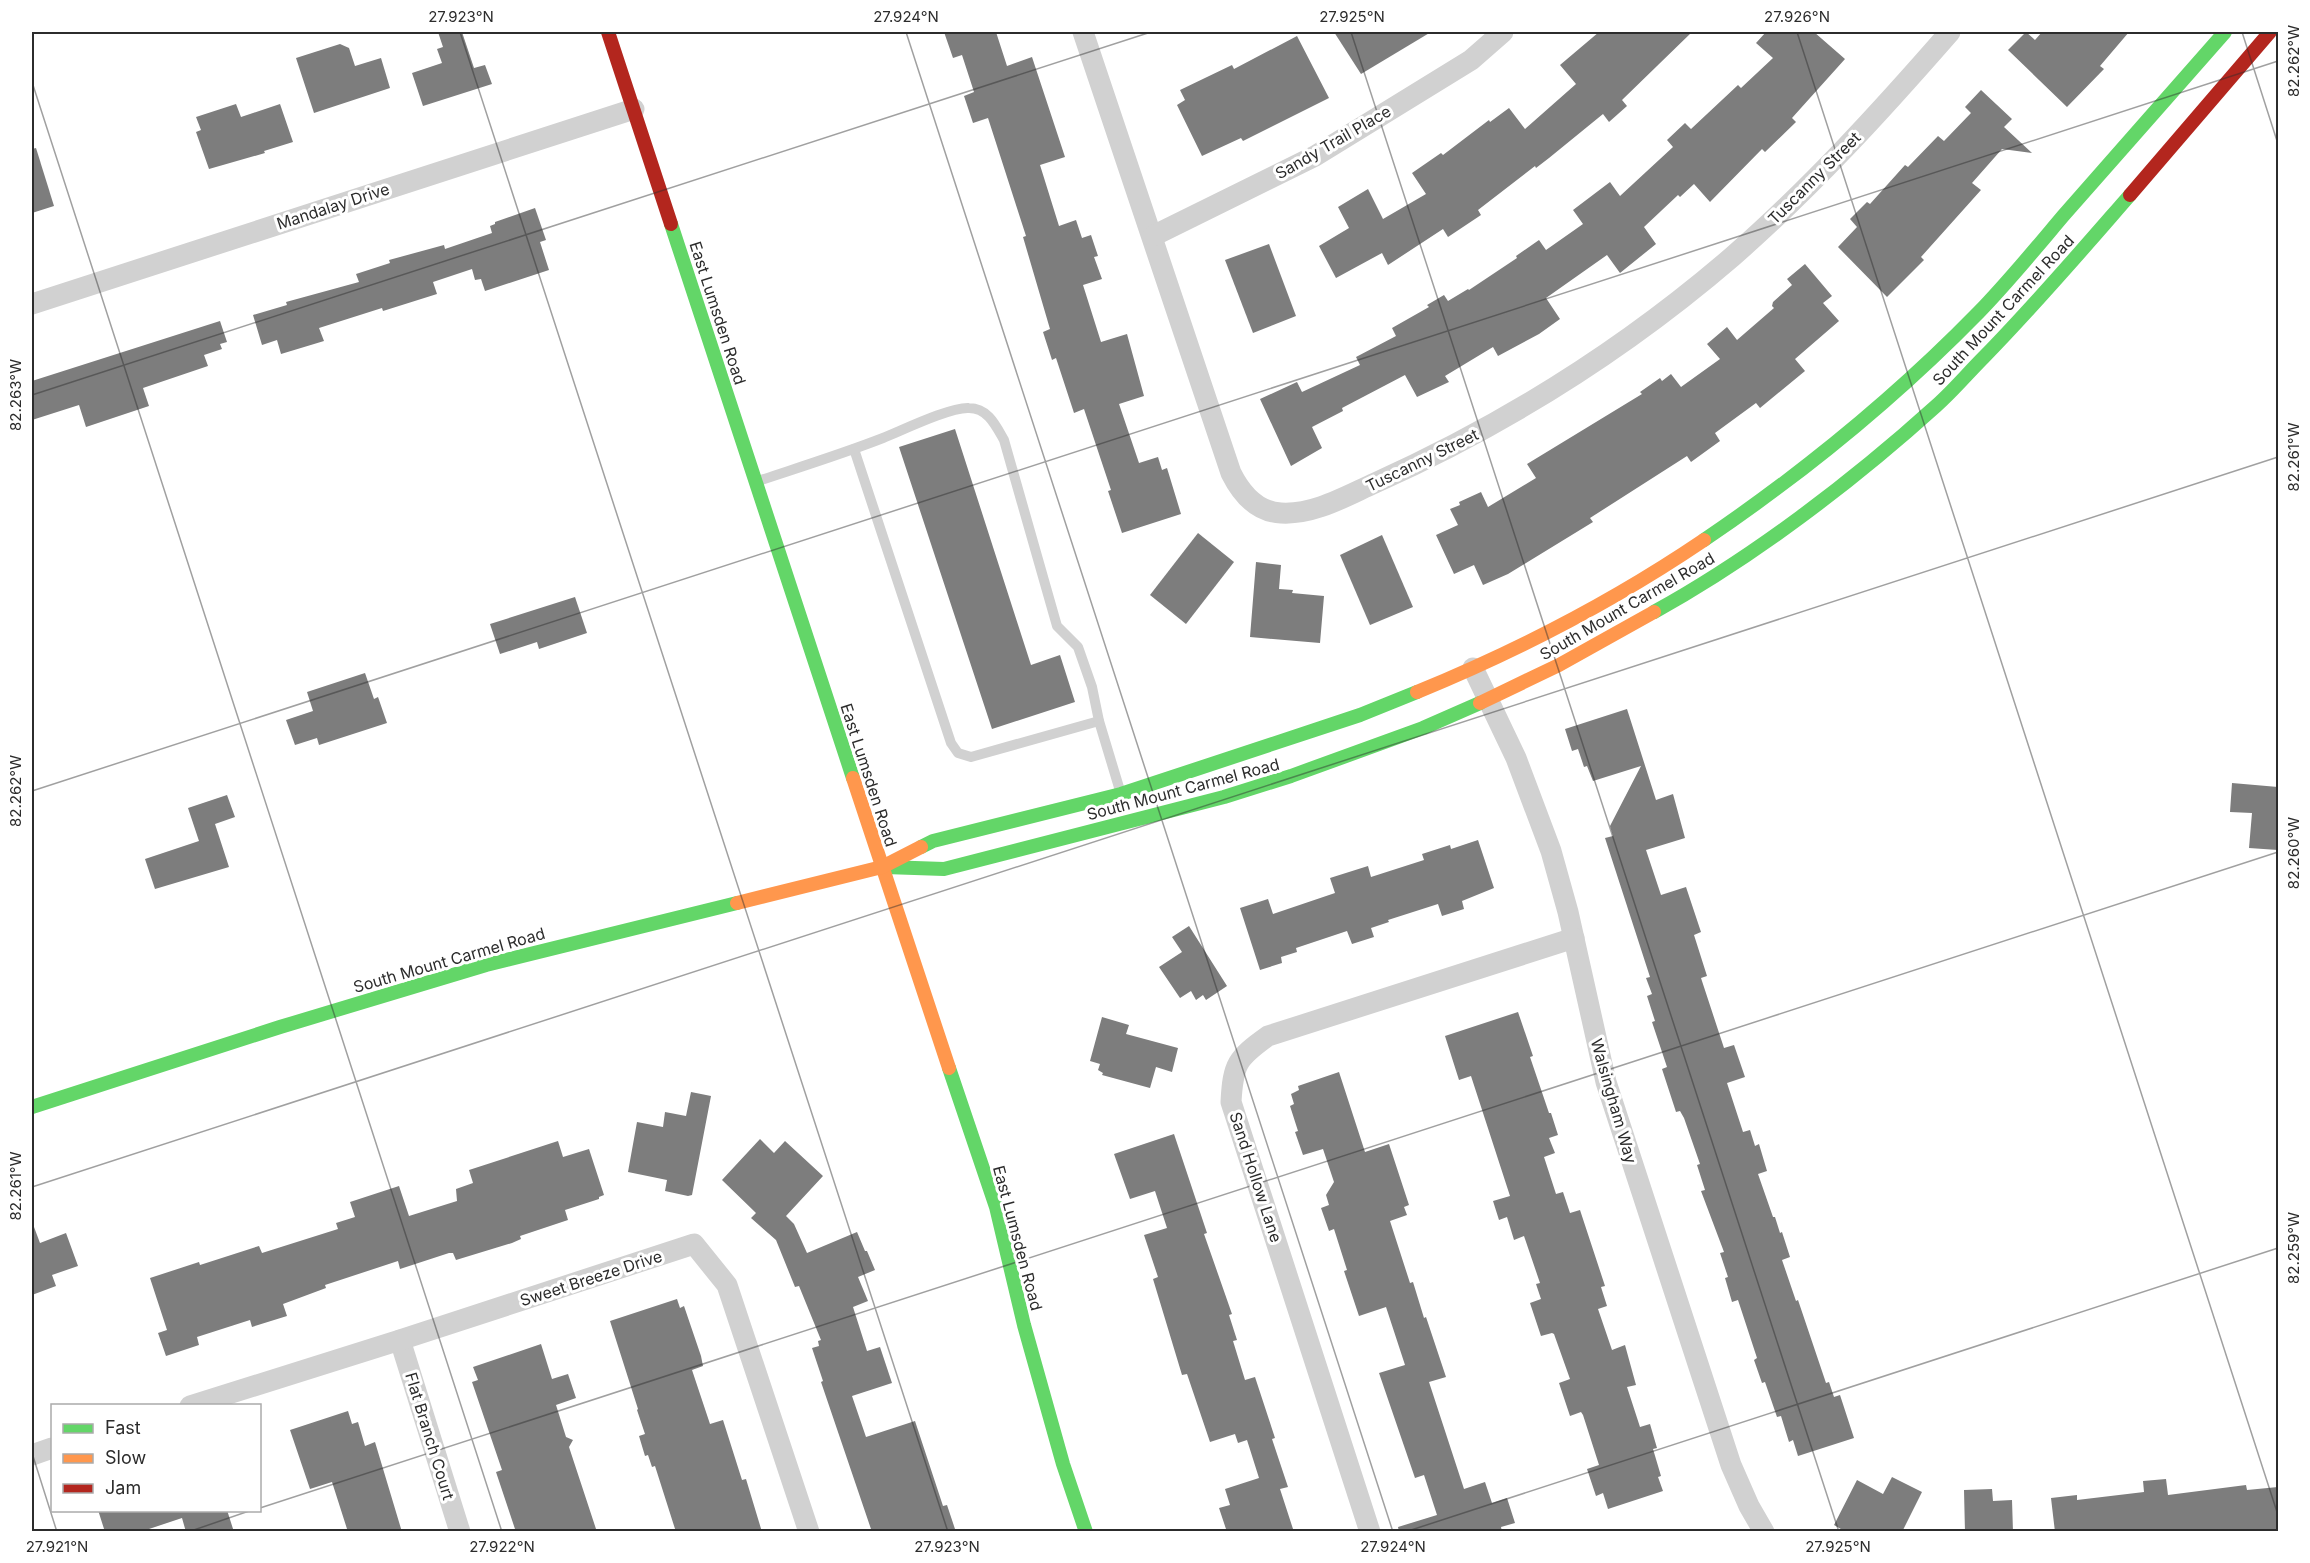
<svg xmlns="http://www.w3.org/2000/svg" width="2310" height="1563" font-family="Inter,sans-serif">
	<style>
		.building { fill: #7d7d7d }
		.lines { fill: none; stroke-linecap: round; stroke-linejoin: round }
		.lane { stroke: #d1d1d1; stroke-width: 10 }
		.street { stroke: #d1d1d1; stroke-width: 21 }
		.fast { stroke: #63d668; stroke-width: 14 }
		.slow { stroke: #ff974d; stroke-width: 14 }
		.jam { stroke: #b3261e; stroke-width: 14 }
		.ticks { fill: none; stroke: #2c2c2c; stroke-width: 1.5; stroke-opacity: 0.45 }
		.labels { text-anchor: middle; stroke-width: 6; stroke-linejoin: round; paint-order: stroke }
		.street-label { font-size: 16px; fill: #2c2c2c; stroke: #fff }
		.neatline { fill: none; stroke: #2c2c2c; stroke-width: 2 }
		.ticks-label { font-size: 15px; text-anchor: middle; fill: #2c2c2c }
	</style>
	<rect width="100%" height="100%" fill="#fff"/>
	<g class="building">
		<path d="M438,32H462L474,68L485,65L492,84L423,106L412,73L442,63L437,49L443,47Z"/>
		<path d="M944,32H996L1007,66L1032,57L1065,157L1040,165L1059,226L1076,220L1082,238L1091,235L1098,256L1094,257L1102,279L1083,285L1101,342L1127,334L1144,396L1119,404L1139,463L1158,457L1162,470L1167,468L1181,514L1122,533L1108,491L1111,490L1084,409L1074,413L1056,358L1052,360L1043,332L1050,329L1023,237L1026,236L988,118L973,123L964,96L974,92L962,55L953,58Z"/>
		<path d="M1334,32H1431L1361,74Z"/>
		<path d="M1599,32H1692L1622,100L1627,106L1609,122L1603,114L1549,158L1536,168L1535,166L1478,210L1481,215L1448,237L1443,229L1388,265L1382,253L1336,278L1319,246L1349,228L1338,207L1368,189L1383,219L1426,194L1412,173L1441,153L1443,155L1489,120L1490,122L1509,108L1525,129L1576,84L1560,65Z"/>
		<path d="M1766,32H1814L1845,59L1792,118L1796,122L1765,152L1762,149L1710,202L1694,184L1680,197L1678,195L1644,227L1656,244L1620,273L1607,255L1546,298L1560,319L1539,334L1498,356L1493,347L1445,376L1449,382L1417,397L1405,375L1342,408L1343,411L1312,427L1322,448L1291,466L1260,399L1297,382L1302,392L1360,365L1356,357L1396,336L1392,328L1429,307L1427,305L1444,295L1448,301L1468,289L1469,290L1517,258L1516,256L1539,240L1546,250L1583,224L1573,210L1610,182L1620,196L1673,147L1667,140L1685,123L1691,129L1738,85L1741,88L1773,58L1756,43Z"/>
		<path d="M2026,32L2035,40L2042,32H2129L2100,66L2104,69L2067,107L2008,50Z"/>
		<path d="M1297,36L1329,98L1243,141L1241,138L1202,156L1177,105L1185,100L1180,90L1232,65L1234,69Z"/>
		<path d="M340,44L349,48L355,66L381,58L390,88L314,113L296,58Z"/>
		<path d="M1981,90L2012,119L2004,127L2032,153L2002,149L1972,183L1981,190L1921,257L1924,260L1887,297L1838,247L1857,227L1850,219L1867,202L1870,204L1905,165L1908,167L1938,136L1944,141L1971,113L1965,107Z"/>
		<path d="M236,104L241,117L280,104L293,142L264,151L265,153L209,169L196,132L201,130L196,117Z"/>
		<path d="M36,148L54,206L32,213V149Z"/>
		<path d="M535,208L546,240L540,242L549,270L485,291L481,279L475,280L472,269L433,282L437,294L383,311L382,308L319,328L324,341L281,354L277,340L262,345L253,315L287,305L286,302L359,282L356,274L390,263L389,260L444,245L445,249L492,233L490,226L495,224V222Z"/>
		<path d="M1269,244L1296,316L1253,333L1225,260Z"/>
		<path d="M1805,264L1832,296L1823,303L1839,321L1795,359L1805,371L1760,408L1756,403L1715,433L1720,441L1691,462L1687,456L1590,518L1593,522L1508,574L1483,585L1474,565L1454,574L1436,535L1458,525L1450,509L1460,505L1459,502L1481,492L1488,507L1536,478L1527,464L1642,394L1640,392L1660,378L1662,381L1671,374L1681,387L1720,359L1707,344L1727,327L1737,340L1774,308L1772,306L1773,302L1792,285L1787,279Z"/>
		<path d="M220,321L227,342L220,344L222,349L204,355L208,366L143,388L149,406L86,427L79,405L32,420V381Z"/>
		<path d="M955,429L1031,665L1060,655L1075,702L992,729L899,447Z"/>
		<path d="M1198,533L1234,562L1186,624L1150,595Z"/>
		<path d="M1382,535L1413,607L1370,625L1340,555Z"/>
		<path d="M1256,562L1281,565L1279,589L1293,590L1292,593L1324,596L1320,643L1250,637Z"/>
		<path d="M575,597L587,633L539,649L537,642L500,654L490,624Z"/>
		<path d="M365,673L374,699L378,697L387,723L319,745L317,738L295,745L286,720L313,711L307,692Z"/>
		<path d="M1627,709L1656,800L1673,794L1685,838L1646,850L1661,895L1686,887L1701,932L1694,935L1707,976L1701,978L1724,1048L1734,1045L1745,1077L1727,1083L1743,1132L1750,1130L1755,1146L1759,1144L1767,1171L1758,1174L1773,1217H1775L1780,1233L1782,1232L1790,1257L1782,1260L1796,1301L1798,1300L1826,1383L1829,1382L1834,1397L1840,1395L1854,1438L1798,1456L1793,1440L1789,1442L1781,1416L1777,1417L1765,1382L1762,1383L1754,1360L1757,1358L1738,1300L1732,1302L1725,1278L1728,1277L1720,1253L1724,1252L1701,1191L1705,1190L1697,1165L1700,1164L1684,1118L1680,1111L1676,1112L1662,1069L1667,1067L1652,1022L1655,1021L1647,996L1652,994L1646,978L1650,977L1605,838L1613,836L1610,826L1641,766L1593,781L1587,766L1584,767L1578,749L1572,751L1565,729Z"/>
		<path d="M2232,783L2278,787V850L2249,848L2252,813L2230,812Z"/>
		<path d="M227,795L235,817L215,824L229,867L155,889L145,859L199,841L188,808Z"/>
		<path d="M1478,840L1494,888L1462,901L1464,909L1442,916L1438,904L1388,920L1389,922L1371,928L1374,937L1352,944L1347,931L1296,948L1297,952L1281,957L1282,963L1260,970L1240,908L1268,899L1273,914L1335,893L1330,878L1368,866L1371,877L1424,860L1422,854L1450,845L1451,849Z"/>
		<path d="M1189,926L1227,986L1206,1000L1203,995L1196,1000L1191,991L1180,998L1159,967L1182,952L1172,937Z"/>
		<path d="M1518,1012L1533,1056L1530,1057L1549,1113H1551L1558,1135L1549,1138L1555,1153L1544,1157L1556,1194L1563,1192L1570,1213L1580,1210L1605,1286L1601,1287L1607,1306L1598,1309L1612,1350L1625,1345L1636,1385L1627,1387L1640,1427L1650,1424L1657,1448L1653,1449L1661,1476L1658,1477L1663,1491L1608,1509L1603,1493L1596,1496L1587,1469L1599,1465L1583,1415L1581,1412L1570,1416L1559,1383L1570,1379L1554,1334L1552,1333L1541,1336L1530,1303L1541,1299L1536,1284L1540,1283L1524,1236L1514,1240L1507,1217L1499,1220L1493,1201L1510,1196L1471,1076L1459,1080L1445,1036Z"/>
		<path d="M1102,1017L1129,1025L1126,1034L1178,1048L1172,1072L1156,1067L1150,1088L1102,1075L1103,1073L1098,1070L1100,1064L1090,1061Z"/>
		<path d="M1339,1072L1365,1152L1389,1144L1409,1205L1404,1207L1407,1215L1390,1221L1410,1283L1413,1282L1424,1318L1426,1317L1446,1377L1429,1382L1464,1489L1485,1482L1492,1503L1507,1498L1515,1523L1501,1527L1502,1532H1399L1398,1527L1437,1515L1424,1475L1415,1478L1379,1373L1405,1365L1386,1307L1359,1316L1344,1271L1347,1270L1334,1229L1329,1231L1321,1208L1329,1205L1326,1195L1334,1182L1323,1149L1303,1155L1295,1132L1298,1131L1290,1106L1294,1104L1291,1094L1299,1090L1298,1086Z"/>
		<path d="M691,1092L711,1096L692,1195L688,1196L665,1191L667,1180L628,1172L637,1122L663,1127L665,1112L686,1116Z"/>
		<path d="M1174,1134L1207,1233L1204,1234L1232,1314L1229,1315L1237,1340L1233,1341L1245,1380L1255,1377L1275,1438L1272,1439L1288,1487L1280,1489L1294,1532H1227L1219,1508L1230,1505L1225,1489L1259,1478L1247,1440L1238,1443L1235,1434L1210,1442L1187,1374L1182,1375L1153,1279L1158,1277L1144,1235L1167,1228L1155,1191L1130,1199L1114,1154Z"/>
		<path d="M760,1139L774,1153L785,1141L823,1176L786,1216L794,1224L807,1253L857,1232L865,1251H867L875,1270L858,1277L868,1301L853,1307L867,1351L880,1347L892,1383L852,1396L866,1437L915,1421L943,1506L947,1505L956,1532H872L821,1382L823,1381L812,1348L819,1346L818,1341L821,1340L799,1286L795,1287L776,1240L751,1218L756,1213L722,1180Z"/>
		<path d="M558,1141L563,1157L589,1149L604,1195L599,1197V1199L565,1210L568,1220L520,1236L521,1239L512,1243L456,1260L453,1253H449L400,1269L398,1261L325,1285L326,1288L283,1304L287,1316L252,1327L250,1320L197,1337L199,1345L166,1356L158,1333L167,1330L150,1278L199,1262L200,1265L259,1246L262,1253L338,1229L336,1223L355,1217L350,1202L399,1186L409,1216L457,1201L456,1189L473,1183L469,1170Z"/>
		<path d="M32,1227H34L40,1243L66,1233L78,1266L52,1275L56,1286L32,1295Z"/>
		<path d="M677,1299L680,1308L684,1306L701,1356L703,1366L692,1370L710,1424L723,1420L742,1480L746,1479L762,1532H676L655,1466L652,1467L648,1455L645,1456L639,1436L645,1434L637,1410L638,1409L610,1321Z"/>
		<path d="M541,1344L552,1379L568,1374L576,1398L556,1405L566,1437L573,1440L569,1447L597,1532H516L496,1472L502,1470L472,1382L478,1380L473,1367Z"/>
		<path d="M348,1411L352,1424L358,1422L365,1446L375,1442L402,1532H348L332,1482L310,1489L290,1430Z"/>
		<path d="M1892,1477L1922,1492L1902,1532H1846L1834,1525L1857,1480L1883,1494Z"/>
		<path d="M2166,1479L2168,1495L2246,1485L2247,1490L2278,1487V1532H2055L2051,1498L2077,1495V1500L2144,1492L2143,1481Z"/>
		<path d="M1992,1489L1993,1501L2012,1500L2013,1532H1965L1964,1490Z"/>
		<path d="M98,1510H227L234,1532H186L182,1518L140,1532H105Z"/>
	</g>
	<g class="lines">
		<g class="lane">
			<path d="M854,449L951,743L958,753L971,757L1099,721"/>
			<path d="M758,481C800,467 842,454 883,438C903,430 950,407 969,408C988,408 996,426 1004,440L1057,626L1078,647L1092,687L1099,721L1121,794"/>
		</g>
		<g class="street">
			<path d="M1083,32L1231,473C1241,493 1256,512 1281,513C1314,515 1346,496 1375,483C1504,425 1625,349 1732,257C1811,188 1881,111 1950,32"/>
			<path d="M1153,236L1315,156L1471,60L1503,32"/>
			<path d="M32,304L634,109"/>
			<path d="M1473,668L1516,758L1551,851L1568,912L1606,1082L1731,1465L1749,1506L1764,1532"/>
			<path d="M400,1340L460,1532"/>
			<path d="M190,1406L400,1340L694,1244L727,1285L809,1532"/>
			<path d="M32,1455L52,1448"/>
			<path d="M1370,1532L1231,1102C1233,1064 1237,1058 1268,1036L1574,938"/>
		</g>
		<g class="fast">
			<path d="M671,224L853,778"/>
			<path d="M1704,540C1803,473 1896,397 1979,312C2009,281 2036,248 2063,216C2117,155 2171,93 2225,32"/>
			<path d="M1654,612C1752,558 1853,481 1936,406C1953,391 1968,373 1984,357C2035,305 2082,250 2130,195"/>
			<path d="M921,847L933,841L1121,794L1360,715L1417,692"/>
			<path d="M885,867L944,869L1224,797L1291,776L1423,728L1480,703"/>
			<path d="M949,1068L996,1207L1024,1325L1063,1464L1086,1532"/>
			<path d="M32,1107L280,1027L486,965L737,903"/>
		</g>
		<g class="slow">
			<path d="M1417,692C1517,651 1614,601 1704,540"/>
			<path d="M1480,703L1559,665L1654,612"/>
			<path d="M853,778L949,1068"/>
			<path d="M737,903L882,867L921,847"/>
		</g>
		<g class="jam">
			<path d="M608,32L671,224"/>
			<path d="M2130,195L2270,32"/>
		</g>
	</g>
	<path class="ticks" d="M460,32L948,1532M906,32L1393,1532M1351,32L1839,1532M1797,32L2278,1515M2242,32L2278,144M32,82L502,1532M32,395L1151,32M32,791L2278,61M32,1187L2278,457M32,1453L57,1532M260,1508L2278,852M188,1532L252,1510M1405,1532L2278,1248"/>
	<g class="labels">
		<g class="street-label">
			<text transform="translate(1333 142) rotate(-30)" y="6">Sandy Trail Place</text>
			<text transform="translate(1814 178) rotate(-45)" y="6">Tuscanny Street</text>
			<text transform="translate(333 206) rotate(-18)" y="6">Mandalay Drive</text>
			<text transform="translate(2003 310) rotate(-47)" y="6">South Mount Carmel Road</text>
			<text transform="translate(718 313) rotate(72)" y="6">East Lumsden Road</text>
			<text transform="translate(1422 460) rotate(-26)" y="6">Tuscanny Street</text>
			<text transform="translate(1627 606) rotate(-30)" y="6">South Mount Carmel Road</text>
			<text transform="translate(869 775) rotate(72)" y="6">East Lumsden Road</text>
			<text transform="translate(1183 789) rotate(-15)" y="6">South Mount Carmel Road</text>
			<text transform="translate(449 960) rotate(-16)" y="6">South Mount Carmel Road</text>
			<text transform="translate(1614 1101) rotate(74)" y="6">Walsingham Way</text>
			<text transform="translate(1256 1177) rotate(72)" y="6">Sand Hollow Lane</text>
			<text transform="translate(1018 1238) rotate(75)" y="6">East Lumsden Road</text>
			<text transform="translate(591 1278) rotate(-18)" y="6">Sweet Breeze Drive</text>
			<text transform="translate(430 1436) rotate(73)" y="6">Flat Branch Court</text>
		</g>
	</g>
	<rect width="2310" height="1563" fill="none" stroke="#ffffff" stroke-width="66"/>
	<rect x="51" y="1404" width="210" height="108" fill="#ffffff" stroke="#ababab" stroke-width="1.5"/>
	<rect x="63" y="1424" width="30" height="9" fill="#63d668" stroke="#ababab" stroke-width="1.5"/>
	<text x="105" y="1434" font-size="18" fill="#2c2c2c">Fast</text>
	<rect x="63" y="1454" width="30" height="9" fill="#ff974d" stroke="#ababab" stroke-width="1.5"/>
	<text x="105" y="1464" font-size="18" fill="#2c2c2c">Slow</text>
	<rect x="63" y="1484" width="30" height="9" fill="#b3261e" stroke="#ababab" stroke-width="1.5"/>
	<text x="105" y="1494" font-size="18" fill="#2c2c2c">Jam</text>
	<rect x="33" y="33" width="2244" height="1497" class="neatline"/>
	<g class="ticks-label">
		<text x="461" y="22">27.923°N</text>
		<text x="906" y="22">27.924°N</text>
		<text x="1352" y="22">27.925°N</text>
		<text x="1797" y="22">27.926°N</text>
		<text transform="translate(2294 61) rotate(-90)" y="5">82.262°W</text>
		<text transform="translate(16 395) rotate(-90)" y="5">82.263°W</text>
		<text transform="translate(2294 457) rotate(-90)" y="5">82.261°W</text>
		<text transform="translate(16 791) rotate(-90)" y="5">82.262°W</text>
		<text transform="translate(2294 853) rotate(-90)" y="5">82.260°W</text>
		<text transform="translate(16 1186) rotate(-90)" y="5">82.261°W</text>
		<text transform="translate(2294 1248) rotate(-90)" y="5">82.259°W</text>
		<text x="57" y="1552">27.921°N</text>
		<text x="502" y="1552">27.922°N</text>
		<text x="947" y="1552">27.923°N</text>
		<text x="1393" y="1552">27.924°N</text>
		<text x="1838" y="1552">27.925°N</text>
	</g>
</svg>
